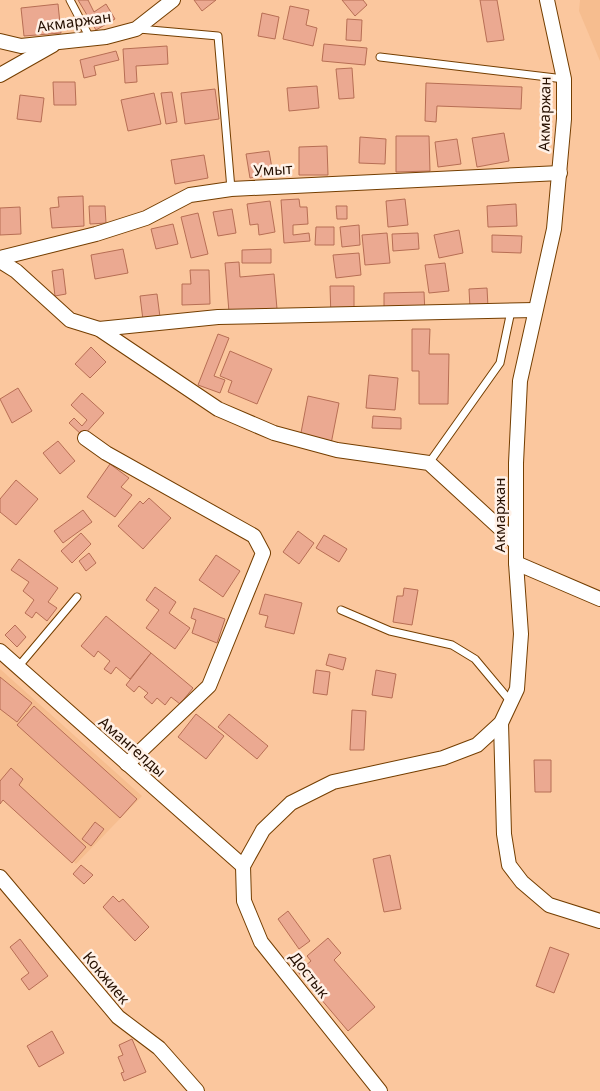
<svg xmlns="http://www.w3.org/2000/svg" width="600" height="1091" font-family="'Noto Sans',sans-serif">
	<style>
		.built { fill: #f6bd8f }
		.building { fill: #eba991; stroke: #b76e54 }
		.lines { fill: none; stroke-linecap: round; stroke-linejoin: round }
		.service-casing { stroke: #743e00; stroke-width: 9 }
		.minor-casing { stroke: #743e00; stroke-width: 16 }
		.service { stroke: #fff; stroke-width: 7 }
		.minor { stroke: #fff; stroke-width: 14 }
		.labels { text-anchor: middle; stroke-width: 5; stroke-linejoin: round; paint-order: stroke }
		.street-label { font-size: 15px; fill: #250f00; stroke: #fff1e7 }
	</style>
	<rect width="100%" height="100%" fill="#fbc79e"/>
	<g class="built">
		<path d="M580,0H600V61L579,11Z"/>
		<path d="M0,669L142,796L76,864L7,798L0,803Z"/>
	</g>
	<g class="building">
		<path d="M78,0H88L94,12L106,4L115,19L96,30Z"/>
		<path d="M194,0H216L202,11Z"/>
		<path d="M342,0H363L367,5L355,16Z"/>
		<path d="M480,0H497L504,40L487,42Z"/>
		<path d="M58,4L61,33L24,36L21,8Z"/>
		<path d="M290,6L309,10L306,25L317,28L313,46L283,39Z"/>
		<path d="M262,13L279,17L275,39L258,36Z"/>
		<path d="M347,19L362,20L361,41L346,40Z"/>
		<path d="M324,44L367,48L365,65L322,61Z"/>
		<path d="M167,46L168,64L136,66L137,82L125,83L123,49Z"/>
		<path d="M116,51L119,60L94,66L96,75L84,78L80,60Z"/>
		<path d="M352,68L354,98L339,99L336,69Z"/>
		<path d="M53,82H75L76,105H54Z"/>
		<path d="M426,83L522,87L521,109L437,106L436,122L425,121Z"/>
		<path d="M317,86L319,108L289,111L287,88Z"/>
		<path d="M215,89L219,119L185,124L181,93Z"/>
		<path d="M172,92L177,122L166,124L161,93Z"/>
		<path d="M154,93L161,124L128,131L121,100Z"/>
		<path d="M20,95L44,98L41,122L17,119Z"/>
		<path d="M504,133L509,161L477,167L472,138Z"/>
		<path d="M396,136H429L430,171L396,172Z"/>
		<path d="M360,137L386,139L385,164L359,163Z"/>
		<path d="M457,139L461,164L438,167L435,142Z"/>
		<path d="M327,146L328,175H299V147Z"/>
		<path d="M269,151L273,174L250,178L246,154Z"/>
		<path d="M204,155L208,178L175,184L171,160Z"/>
		<path d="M83,196L84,226L52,228L50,208L59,207L58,197Z"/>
		<path d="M299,199L300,207H307L308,224L293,225V235L309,233L310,241L284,243L281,200Z"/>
		<path d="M405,199L408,225L388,227L386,201Z"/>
		<path d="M270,201L275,232L259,235L258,224L250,225L247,204Z"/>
		<path d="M516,204L517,226L488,227L487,206Z"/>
		<path d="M89,206H105L106,223L90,224Z"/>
		<path d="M336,206H347V219H337Z"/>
		<path d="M20,207L21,234L0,235V208Z"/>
		<path d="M232,209L236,233L218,236L213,212Z"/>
		<path d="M198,213L208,254L191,258L181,217Z"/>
		<path d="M173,224L178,244L156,249L151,229Z"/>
		<path d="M359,225L360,245L342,247L340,227Z"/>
		<path d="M316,227H334V245H315Z"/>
		<path d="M459,230L463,253L439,258L434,235Z"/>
		<path d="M387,233L390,263L365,265L362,235Z"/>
		<path d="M418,233L419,249L393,251L392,234Z"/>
		<path d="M492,235L522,236L521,253L492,252Z"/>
		<path d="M123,249L128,273L95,279L91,255Z"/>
		<path d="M271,249V263H242V250Z"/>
		<path d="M359,253L361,275L336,278L333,255Z"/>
		<path d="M239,262L240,277L274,274L277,309L229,312L225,263Z"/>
		<path d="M445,263L449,291L429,293L425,265Z"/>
		<path d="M63,269L66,294L55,296L52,271Z"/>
		<path d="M190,270H209L210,304L182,305V284H191Z"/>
		<path d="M330,286H354V318H331Z"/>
		<path d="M487,288L488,307L470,308L469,289Z"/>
		<path d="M424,292L425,314L384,316V293Z"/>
		<path d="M157,294L160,317L143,320L140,296Z"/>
		<path d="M412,329H430L429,354H449L448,404H419V371H412Z"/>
		<path d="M218,334L229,338L214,376L225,380L220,393L198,385Z"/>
		<path d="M91,347L106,362L90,378L75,364Z"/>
		<path d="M230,351L272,369L257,404L228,392L232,381L220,376Z"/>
		<path d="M369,375L398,378L395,410L366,408Z"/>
		<path d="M18,388L32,411L12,423L0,399Z"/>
		<path d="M82,393L104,413L83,436L69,423L74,418L82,426L87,420L71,405Z"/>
		<path d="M308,396L339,403L331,444L300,438Z"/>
		<path d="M373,416L401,418V429L372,428Z"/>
		<path d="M58,441L75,461L60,474L43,453Z"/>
		<path d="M110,464L129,478L121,487L132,495L115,517L87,497Z"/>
		<path d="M16,480L38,499L16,525L0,512V499Z"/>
		<path d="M149,498L171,518L143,549L118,526L140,501L143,504Z"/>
		<path d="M83,510L92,522L63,543L54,531Z"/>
		<path d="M298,531L314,543L299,564L283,552Z"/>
		<path d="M81,533L91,544L72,563L61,551Z"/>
		<path d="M324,535L347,549L339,562L316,548Z"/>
		<path d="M89,553L96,563L86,571L79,561Z"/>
		<path d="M216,555L240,571L223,597L199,580Z"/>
		<path d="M19,559L58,588L48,602L57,608L47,621L36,612L32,618L25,613L34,600L23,591L29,582L11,570Z"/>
		<path d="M155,587L176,602L169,613L190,628L175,649L146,628L159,610L146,600Z"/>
		<path d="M404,588L418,590L412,625L393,622L397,596H403Z"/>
		<path d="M265,594L302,603L294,634L265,627L268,616L259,614Z"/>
		<path d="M194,608L225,619L217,643L192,633L196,620L191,618Z"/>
		<path d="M106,616L151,653L130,679L116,667L111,674L104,669L110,661L98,651L94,657L81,646Z"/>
		<path d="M15,625L26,637L17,647L5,635Z"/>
		<path d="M151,653L193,688L180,704L171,697L165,705L157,698L152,704L144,697L148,693L139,686L134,692L126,685Z"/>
		<path d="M329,654L346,658L343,670L326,665Z"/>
		<path d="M316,670L330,672L327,695L313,693Z"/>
		<path d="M376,670L396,674L392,698L372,695Z"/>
		<path d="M0,677L32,703L17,722L0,709Z"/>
		<path d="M34,706L137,799L120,818L17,725Z"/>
		<path d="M352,710L366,711L364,750H350Z"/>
		<path d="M196,714L224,736L206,759L178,737Z"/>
		<path d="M229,714L268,746L257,759L218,727Z"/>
		<path d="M534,760H551V792H535Z"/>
		<path d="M11,768L23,779L19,785L86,847L72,863L3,800L0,804V781Z"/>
		<path d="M95,822L104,829L91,846L82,839Z"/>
		<path d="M390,855L401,909L384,912L373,859Z"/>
		<path d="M81,865L93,875L84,884L73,874Z"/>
		<path d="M113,896L119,902L123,899L149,927L135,941L103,907Z"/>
		<path d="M288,911L310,941L299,949L278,919Z"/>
		<path d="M328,938L341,953L334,960L375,1007L348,1031L298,972L311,961L307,956Z"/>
		<path d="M20,939L48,976L29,990L21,979L29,973L10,947Z"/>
		<path d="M550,947L569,954L554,993L536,986Z"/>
		<path d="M52,1031L64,1053L39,1067L27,1046Z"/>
		<path d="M132,1039L146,1072L124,1081L121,1073L124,1072L118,1057L123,1055L119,1045Z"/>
	</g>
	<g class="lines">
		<g class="service-casing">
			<g id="service">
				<path d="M70,0L90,38"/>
				<path d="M139,29L218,36L231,189"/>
				<path d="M380,57L564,79"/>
				<path d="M429,463L500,363L511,311"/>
				<path d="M341,610L390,631L452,645L475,659L511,702"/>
				<path d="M18,667L77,597"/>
			</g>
		</g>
		<g class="minor-casing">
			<g id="minor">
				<path d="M0,41L21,46L106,37L136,29L173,0"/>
				<path d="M0,75L53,45"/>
				<path d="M0,258L96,234L146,218L190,195L231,189L560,173"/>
				<path d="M0,261L16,271L70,320L99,329L218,409L274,433L337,450L429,463L516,543"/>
				<path d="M99,329L218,317L535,310"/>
				<path d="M85,438L106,453L254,536L263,553L209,686L127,764"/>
				<path d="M516,563L600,599"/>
				<path d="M0,651L243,866"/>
				<path d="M501,723L504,834L509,865L522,882L549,905L600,921"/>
				<path d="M243,866L263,830L291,803L333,782L443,758L477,745L501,723L517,689L521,634L516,563V463L520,381L554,229L564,119V79L547,0"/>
				<path d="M243,866L244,901L261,942L380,1091"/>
				<path d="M0,877L118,1017L159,1048L197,1091"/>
			</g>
		</g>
		<use href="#service" class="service"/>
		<use href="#minor" class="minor"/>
	</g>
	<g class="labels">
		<g class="street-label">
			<text transform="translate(74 22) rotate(-8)" y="5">Акмаржан</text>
			<text transform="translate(545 114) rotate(-89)" y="5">Акмаржан</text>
			<text transform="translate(273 170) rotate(-3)" y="5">Умыт</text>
			<text transform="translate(500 515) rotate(-90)" y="5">Акмаржан</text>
			<text transform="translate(132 747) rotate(41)" y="5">Амангелды</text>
			<text transform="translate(309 975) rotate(52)" y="5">Достык</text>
			<text transform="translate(106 978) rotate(50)" y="5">Кокжиек</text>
		</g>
	</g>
</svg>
